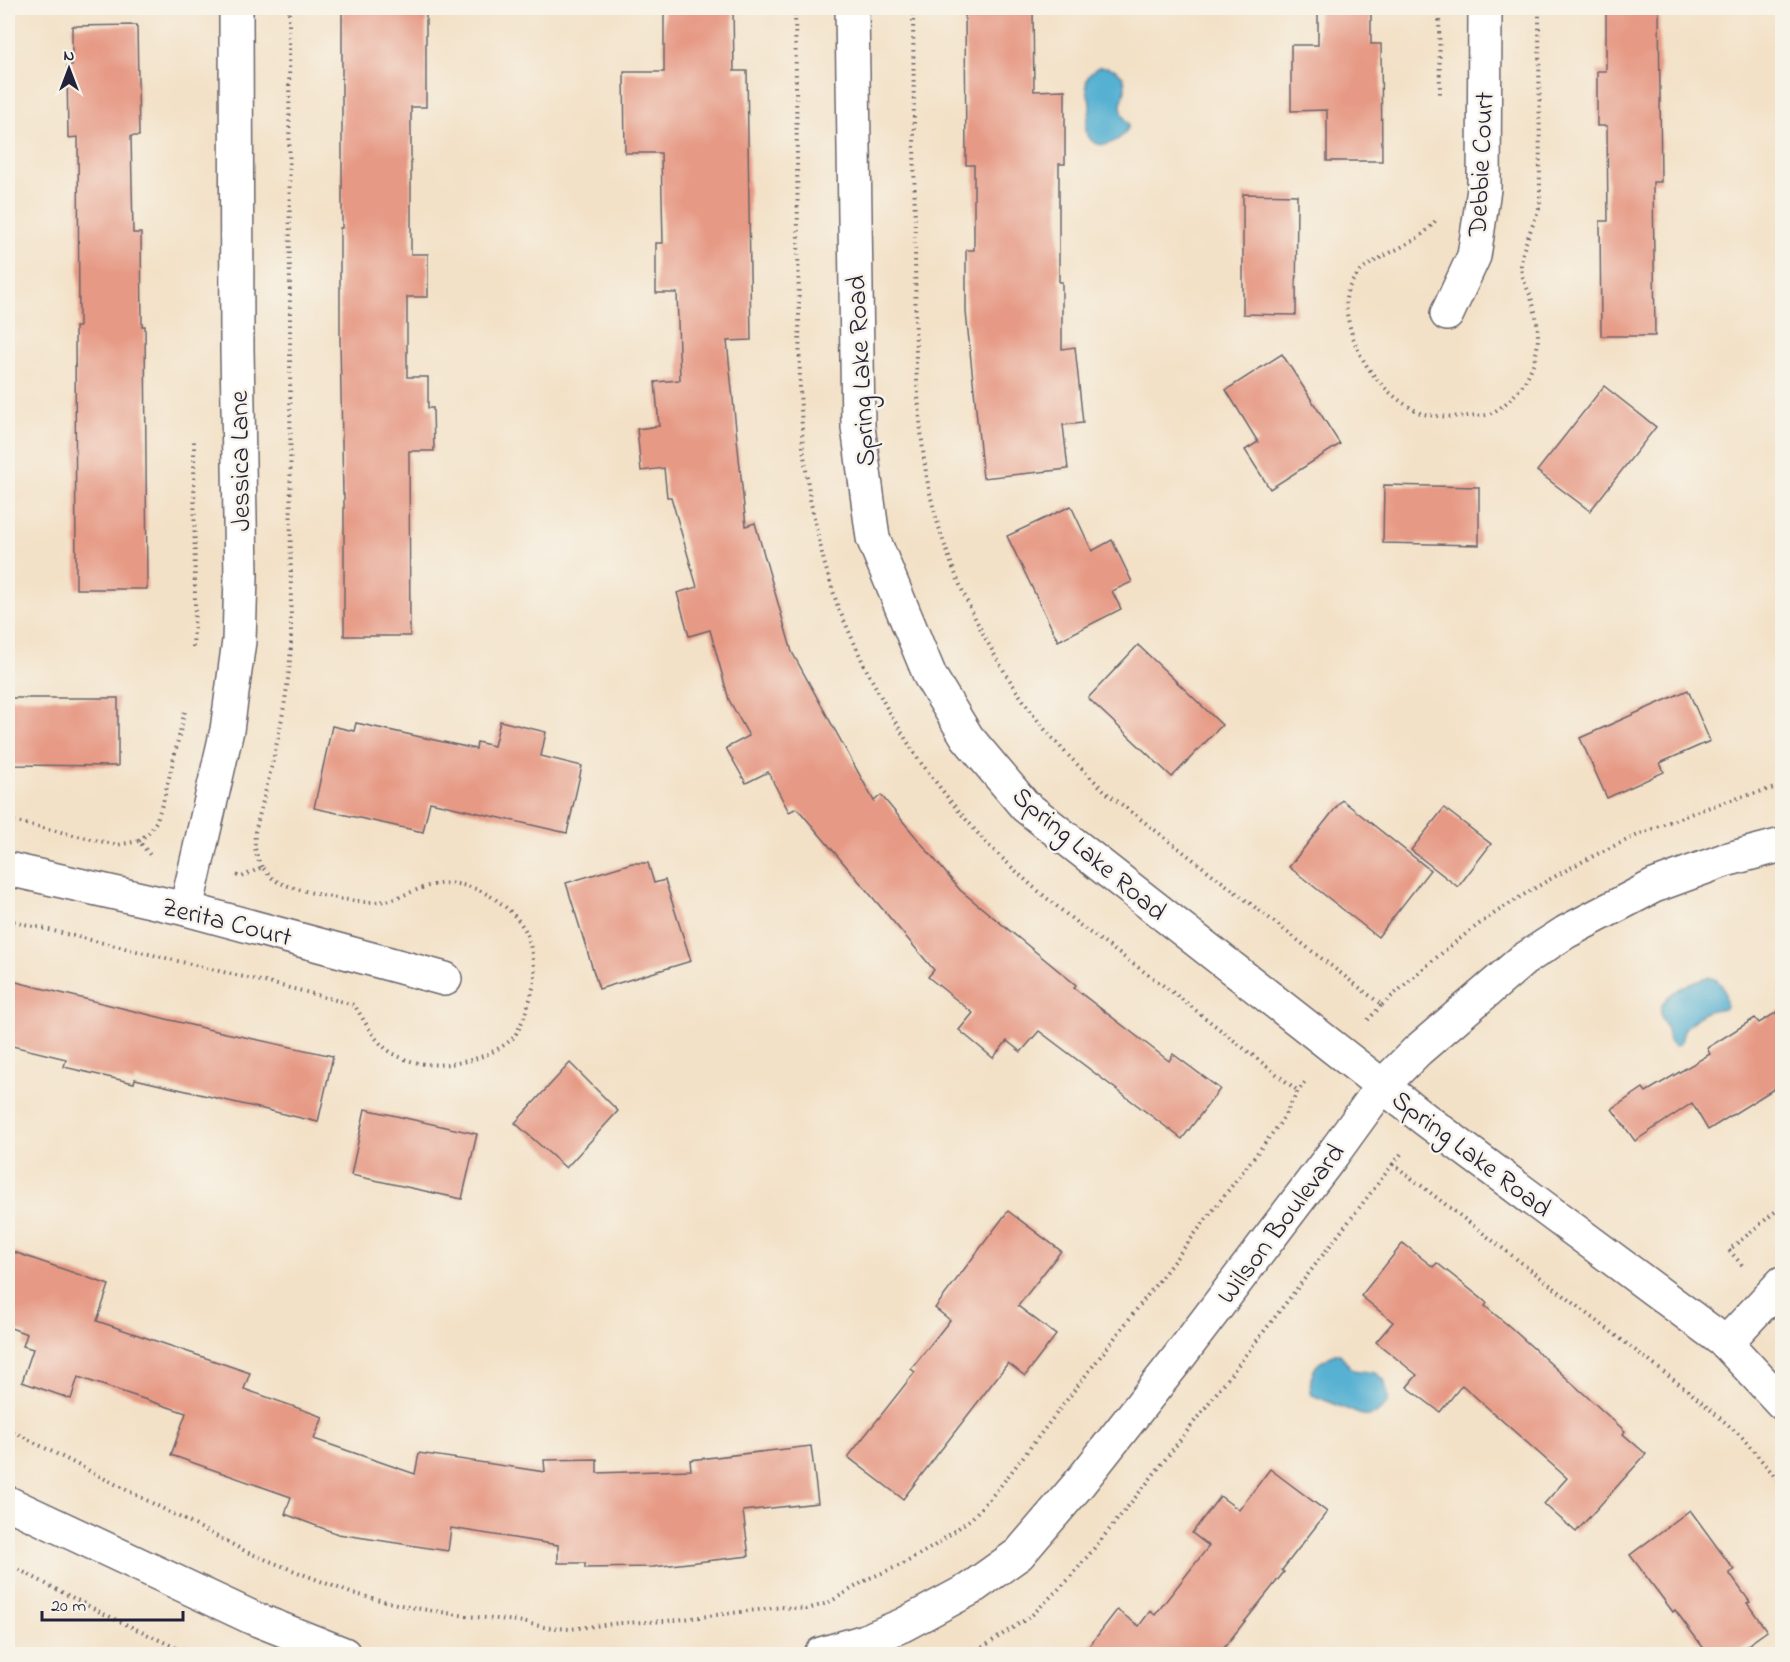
<svg xmlns="http://www.w3.org/2000/svg" width="1790" height="1662" font-family="'Indie Flower',sans-serif">
	<style>
		.water { fill: #54b0d2; stroke: #3b6986; stroke-width: 1.5 }
		.building { fill: #e69984 }
		.lines { fill: none; stroke-linecap: round; stroke-linejoin: round }
		.street-casing { stroke: #6b656c; stroke-width: 36 }
		.path { stroke: #6b656c; stroke-width: 4; stroke-dasharray: 1.5 4.5; stroke-linecap: butt }
		.street { stroke: #fff; stroke-width: 33 }
		.labels { text-anchor: middle; stroke-width: 5; stroke-linejoin: round; paint-order: stroke }
		.street-label { font-size: 27px; fill: #22223b; stroke: #f7f3e8 }
	</style>
	<rect width="100%" height="100%" fill="#f7f3e8"/>
	<filter id="ink" filterUnits="userSpaceOnUse"><feTurbulence type="fractalNoise" baseFrequency=".0167" numOctaves="2"/><feDisplacementMap in="SourceGraphic" scale="12" xChannelSelector="R" yChannelSelector="G"/><feConvolveMatrix kernelMatrix="1 2 1 2 8 2 1 2 1" color-interpolation-filters="sRGB"/></filter>
	<filter id="wash" filterUnits="userSpaceOnUse"><feTurbulence type="fractalNoise" baseFrequency=".008" numOctaves="4" result="noise"/><feDisplacementMap in="SourceGraphic" scale="24" xChannelSelector="R" yChannelSelector="G"/><feGaussianBlur stdDeviation="1.35" result="paint"/><feColorMatrix in="noise" values="0 0 0 0 0 0 0 0 0 0 0 0 0 0 0 0 0 1.4 0 .05"/><feComposite in="paint" operator="in"/></filter>
	<g filter="url(#wash)">
		<rect width="100%" height="100%" fill="#f3e1c7"/>
		<g class="water">
			<path d="M1098,67C1111,66 1126,71 1125,88C1125,94 1121,100 1121,107C1122,113 1125,120 1129,125C1125,139 1100,154 1089,137C1082,128 1088,120 1090,110C1092,92 1076,82 1098,67Z"/>
			<path d="M1708,977C1724,980 1726,992 1726,1007L1724,1009C1707,1009 1702,1012 1690,1024C1686,1027 1686,1026 1684,1031C1681,1038 1683,1044 1675,1046C1667,1042 1669,1037 1667,1030C1665,1024 1661,1019 1661,1012C1660,994 1694,981 1708,977Z"/>
			<path d="M1335,1354H1340L1353,1370L1375,1373L1384,1379L1388,1396V1403L1376,1414L1368,1416L1359,1414L1312,1395C1310,1389 1310,1385 1311,1379C1315,1362 1321,1362 1335,1354Z"/>
		</g>
		<g id="blocks">
			<g class="building">
				<path d="M342,8H426V107H411V254H428V297H407V377H428V408H433L434,451H409L410,636H344V494H343L340,340V228H342Z"/>
				<path d="M664,8H733L734,71H747L751,340L727,341L746,526L755,523L792,652L874,801L881,795L960,890L1076,985L1074,988L1169,1061L1173,1054L1220,1089L1182,1139L1039,1031L1021,1052L1007,1041L993,1058L959,1030L973,1013L928,977L934,970L797,808L789,812L768,772L746,783L726,748L749,736L729,700L710,630L689,636L677,593L697,587L671,497H667L664,468L641,471L637,429L659,426L655,382L680,380L677,293H656V243H663L661,153H625L624,72H664Z"/>
				<path d="M965,8H1033L1034,91L1065,90V164H1059V282H1062V349L1075,347L1083,423L1063,425L1068,469L983,478L966,312V250H974V165H966Z"/>
				<path d="M1318,8H1371V44H1381L1382,161H1327V110L1291,111V45H1318Z"/>
				<path d="M1606,8H1659L1661,182H1653L1655,336H1601L1600,221H1608L1607,126H1597V71H1606Z"/>
				<path d="M137,25L139,136H131L133,233H141L142,326H145L147,589H76L75,327H79L78,137L68,138L67,66L72,65V26Z"/>
				<path d="M1243,194L1297,195L1296,315L1243,314Z"/>
				<path d="M1282,354L1340,444L1270,489L1245,450L1258,442L1226,390Z"/>
				<path d="M1604,386L1656,427L1590,511L1537,471Z"/>
				<path d="M1384,485L1479,487V545L1383,543Z"/>
				<path d="M1071,506L1092,551L1112,540L1132,582L1112,591L1121,609L1058,641L1007,536Z"/>
				<path d="M1138,645L1222,725L1172,777L1088,698Z"/>
				<path d="M1688,690L1710,741L1660,763L1664,772L1607,798L1580,738Z"/>
				<path d="M8,698H118V766L8,765Z"/>
				<path d="M500,721L546,732L541,756L582,766L567,833L430,802L423,832L314,808L332,726L354,731L356,723L476,749L477,742L494,746Z"/>
				<path d="M1342,800L1430,870L1378,937L1289,867Z"/>
				<path d="M1444,808L1491,844L1458,887L1411,850Z"/>
				<path d="M632,863H648L654,883L665,880L691,961L599,989L566,883Z"/>
				<path d="M8,980L207,1029L333,1056L318,1122L135,1079L134,1083L64,1067L66,1059L8,1045Z"/>
				<path d="M1782,1009V1084L1708,1130L1692,1103L1635,1141L1612,1109L1643,1088L1646,1092L1710,1054L1707,1048L1755,1018L1759,1023Z"/>
				<path d="M570,1063L618,1111L566,1168L515,1123Z"/>
				<path d="M365,1109L477,1134L462,1199L351,1175Z"/>
				<path d="M1008,1211L1061,1251L1018,1306L1056,1335L1025,1376L1008,1363L903,1499L848,1457L915,1372L911,1369L950,1320L935,1308Z"/>
				<path d="M1403,1243L1433,1267L1437,1263L1487,1303L1485,1306L1509,1326L1625,1431L1623,1434L1646,1454L1576,1532L1544,1504L1567,1478L1462,1385L1440,1412L1407,1387L1417,1375L1376,1342L1393,1322L1361,1296Z"/>
				<path d="M8,1250L109,1285L97,1321L250,1373L244,1389L323,1417L314,1439L415,1474L419,1453L545,1472L544,1460L597,1459V1473L691,1470L690,1460L811,1446L818,1503L743,1511L749,1556L653,1567L585,1568V1563H558V1545L451,1528L448,1551L338,1534L285,1514L291,1497L171,1455L186,1413L78,1377L71,1399L22,1382L33,1349L23,1346L27,1334L8,1327Z"/>
				<path d="M1270,1469L1327,1512L1282,1570L1284,1572L1219,1654H1083L1117,1610L1139,1626L1150,1611L1155,1615L1209,1546L1192,1533L1220,1496L1239,1510Z"/>
				<path d="M1690,1510L1734,1570L1729,1573L1750,1602L1747,1603L1767,1631L1735,1654H1708L1675,1610L1673,1612L1630,1555Z"/>
			</g>
		</g>
	</g>
	<g filter="url(#ink)">
		<use href="#blocks" fill-opacity="0" stroke="#6b656c" stroke-width="1.5"/>
		<g class="lines">
			<g class="street-casing">
				<g id="street">
					<path d="M852,8L858,427L873,538L930,676L967,737L1025,806L1426,1120L1726,1343L1782,1403"/>
					<path d="M1447,314L1474,256L1484,189L1485,8"/>
					<path d="M8,869L186,909L445,979"/>
					<path d="M186,909L227,730L239,641L241,576L237,349L236,8"/>
					<path d="M1726,1343L1782,1283"/>
					<path d="M8,1503L253,1618L344,1654"/>
					<path d="M821,1654L865,1641L903,1625L970,1589L1019,1554L1078,1485L1175,1362L1333,1154L1383,1085L1417,1051L1523,960L1566,932L1654,886L1725,860L1782,845"/>
				</g>
			</g>
			<g class="path">
				<path d="M795,8L800,390L803,448L810,499L824,562L838,607L865,667L889,712L918,759L952,803L987,844L1032,886L1082,927L1175,994L1298,1091"/>
				<path d="M913,8L916,367C919,406 921,446 928,484C944,565 989,657 1039,722C1059,748 1084,771 1108,794L1382,1005L1366,1022"/>
				<path d="M1439,8L1440,97"/>
				<path d="M1435,221C1414,252 1363,253 1348,290C1343,303 1348,319 1351,331C1360,363 1382,391 1411,408C1415,410 1419,413 1423,414C1438,417 1454,417 1468,416C1474,415 1481,416 1487,415C1501,410 1516,395 1524,383C1542,353 1541,326 1530,295C1526,286 1521,275 1521,265C1522,244 1535,224 1540,204L1539,8"/>
				<path d="M193,647L195,608L194,441"/>
				<path d="M8,820L117,845L139,841L150,855L152,856"/>
				<path d="M139,841L148,833L156,822L164,799L185,711"/>
				<path d="M262,867C255,855 254,846 255,832C271,770 288,707 291,644L289,8"/>
				<path d="M8,920L302,991L354,1005C366,1022 375,1044 394,1054C428,1074 484,1064 513,1038C522,1028 535,988 535,974C534,964 530,939 525,930C507,900 468,877 433,885C418,888 404,896 390,900C381,902 368,903 358,901C341,900 288,889 275,880C270,877 266,871 262,867L242,877L235,875"/>
				<path d="M1382,1005C1418,973 1455,940 1495,913C1583,855 1680,811 1782,786"/>
				<path d="M1401,1154L1393,1164L1692,1394L1742,1437L1782,1485"/>
				<path d="M1742,1265L1729,1250L1782,1206"/>
				<path d="M8,1429L249,1553L351,1593L409,1607L466,1616L518,1621L544,1627L570,1629L620,1623L667,1621L781,1607L807,1609L828,1603L870,1578L903,1564L934,1546L972,1518L999,1488L1281,1122L1298,1091L1307,1080"/>
				<path d="M8,1564L102,1613L189,1654"/>
				<path d="M972,1654L1031,1616L1070,1578L1147,1483L1393,1164"/>
			</g>
			<use href="#street" class="street"/>
		</g>
	</g>
	<g class="labels">
		<g class="street-label">
			<text transform="translate(1480 164) rotate(-87)" y="9">Debbie Court</text>
			<text transform="translate(860 371) rotate(-93)" y="9">Spring Lake Road</text>
			<text transform="translate(239 461) rotate(-91)" y="9">Jessica Lane</text>
			<text transform="translate(1090 853) rotate(40)" y="9">Spring Lake Road</text>
			<text transform="translate(227 921) rotate(14)" y="9">Zerita Court</text>
			<text transform="translate(1472 1153) rotate(37)" y="9">Spring Lake Road</text>
			<text transform="translate(1280 1223) rotate(-53)" y="9">Wilson Boulevard</text>
		</g>
	</g>
	<rect width="1790" height="1662" fill="none" stroke="#f7f3e8" stroke-width="30"/>
	<g transform="translate(69 69)" stroke="#f7f3e8" stroke-width="4.5" paint-order="stroke">
	<path d="M0-4.5L10 22L0 15L-10 22Z" fill="#22223b"/>
	<text y="-9" font-size="16" font-weight="bold" text-anchor="middle" fill="#22223b">N</text>
	</g>
	<path d="M42 1611v9h141v-9" fill="none" stroke="#22223b" stroke-width="3"/>
	<text x="51" y="1611" font-size="18" fill="#22223b" stroke="#f7f3e8" stroke-width="4.5" paint-order="stroke">20 m</text>
</svg>
